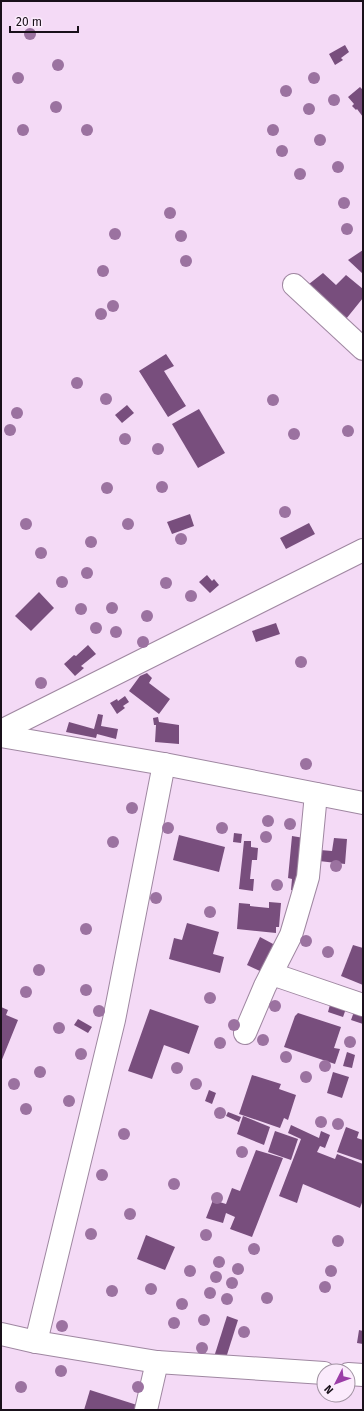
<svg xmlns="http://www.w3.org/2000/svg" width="364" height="1411" font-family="'Fira Sans',sans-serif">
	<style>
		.building { fill: #784e7d }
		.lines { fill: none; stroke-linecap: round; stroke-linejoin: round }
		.minor-casing { stroke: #9f87a1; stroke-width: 24 }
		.minor { stroke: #fff; stroke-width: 22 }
		.tree { fill: #9b72a0 }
	</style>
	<rect width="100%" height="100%" fill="#f4daf6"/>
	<g class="building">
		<path d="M345,45L349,52L341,58L343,60L335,65L329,54Z"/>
		<path d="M360,87L363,90V117L357,109L356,110L352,106L354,104L348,97Z"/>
		<path d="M363,250V274L348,260Z"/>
		<path d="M323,273L336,285L346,275L363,289V298L346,319L309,284Z"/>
		<path d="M166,354L174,366L164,371L186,406L168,417L139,371Z"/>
		<path d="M127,405L134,413L122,423L115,415Z"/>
		<path d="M199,409L225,453L198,468L172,424Z"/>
		<path d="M190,514L194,526L172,534L167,522Z"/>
		<path d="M309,523L315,534L286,549L280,538Z"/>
		<path d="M207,575L212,581L214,579L219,585L210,593L199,582Z"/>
		<path d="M39,592L54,608L31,631L15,616Z"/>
		<path d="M276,623L280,634L256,642L252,631Z"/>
		<path d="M88,645L96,654L81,666L84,668L75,676L64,664L74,655L76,656Z"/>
		<path d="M147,673L152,678L149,683L170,699L159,714L129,691L140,676Z"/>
		<path d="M125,696L129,702L123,706L125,708L117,714L110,703L117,699L118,701Z"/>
		<path d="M98,714L103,715L101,726L118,729L116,739L97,734L96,738L66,732L69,722L94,729Z"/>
		<path d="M158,717L159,722L179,725V744L155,742L156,725H154L153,718Z"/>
		<path d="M234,833L242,834L241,843L233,842Z"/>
		<path d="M179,835L225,847L219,872L173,860Z"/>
		<path d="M292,836L304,838L298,891L291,890L292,879L288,878Z"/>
		<path d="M334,838L347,839L345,864L319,861L320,850L332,851Z"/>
		<path d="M244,841H251V847L258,848L257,860H252L250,879H254L253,891L239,889Z"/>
		<path d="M269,902L281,903L279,927H276V933L237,929L239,903L250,904V906L269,908Z"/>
		<path d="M187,923L219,932L213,954L224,957L220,973L169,959L174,938L182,940Z"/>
		<path d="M260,937L275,945L262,972L247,965Z"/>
		<path d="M353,945L363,948V985L341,976Z"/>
		<path d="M331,1001L347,1006L343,1017L328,1012Z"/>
		<path d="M1,1007L8,1010L6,1015L18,1020L1,1062Z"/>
		<path d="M150,1009L199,1026L189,1054L164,1045L152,1079L128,1071Z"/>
		<path d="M355,1009L363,1011V1024L351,1020Z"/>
		<path d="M298,1013L341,1027L334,1048L340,1049L335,1064L284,1047L295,1016Z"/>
		<path d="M78,1019L92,1027L88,1033L74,1025Z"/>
		<path d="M347,1052L355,1055L352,1068L343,1066Z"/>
		<path d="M333,1072L349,1077L342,1098L327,1093Z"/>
		<path d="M252,1075L281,1084L279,1089L296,1095L288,1120L284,1118L280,1128L239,1114Z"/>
		<path d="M209,1090L216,1093L212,1104L205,1101Z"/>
		<path d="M228,1112L241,1117L239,1122L226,1116Z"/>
		<path d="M243,1116L270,1127L264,1145L237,1134Z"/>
		<path d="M291,1125L319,1138L321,1131L330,1135L325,1148L320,1146L317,1152L335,1159L337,1154L363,1164V1200L360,1208L303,1184L297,1203L279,1196L301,1139L288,1133Z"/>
		<path d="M346,1127L359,1132L357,1138L363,1140V1161L337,1152Z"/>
		<path d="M275,1131L298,1139L291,1160L268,1152Z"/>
		<path d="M256,1150L283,1158L252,1237L230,1229L235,1217L226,1213L223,1223L206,1218L213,1200L226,1204L232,1188L240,1191Z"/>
		<path d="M146,1235L175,1247L165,1270L137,1259Z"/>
		<path d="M227,1316L238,1320L225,1361L214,1357Z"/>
		<path d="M359,1330L363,1331V1344L357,1343Z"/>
		<path d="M90,1390L137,1405L136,1410H84Z"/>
	</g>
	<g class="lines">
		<g class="minor-casing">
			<g id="minor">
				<path d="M294,285L363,349"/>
				<path d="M1,731L363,550"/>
				<path d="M1,736L164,764L363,803"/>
				<path d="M272,974L363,1005"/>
				<path d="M245,1033L265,986L291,935L308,877L316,794"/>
				<path d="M1,1334L36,1342L157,1362L324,1373"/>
				<path d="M36,1342L114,1020L164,764"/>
				<path d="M348,1374L363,1375"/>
				<path d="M146,1410L157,1362"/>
			</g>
		</g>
		<use href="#minor" class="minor"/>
	</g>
	<g class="tree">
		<circle cx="30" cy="34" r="6"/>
		<circle cx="58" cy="65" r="6"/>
		<circle cx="18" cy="78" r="6"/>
		<circle cx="314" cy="78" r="6"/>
		<circle cx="286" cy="91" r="6"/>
		<circle cx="334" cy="100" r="6"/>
		<circle cx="56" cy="107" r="6"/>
		<circle cx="309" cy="109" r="6"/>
		<circle cx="23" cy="130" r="6"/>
		<circle cx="87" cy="130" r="6"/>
		<circle cx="273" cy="130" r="6"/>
		<circle cx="320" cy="140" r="6"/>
		<circle cx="282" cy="151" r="6"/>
		<circle cx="338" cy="167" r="6"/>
		<circle cx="300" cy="174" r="6"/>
		<circle cx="344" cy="203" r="6"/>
		<circle cx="170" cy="213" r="6"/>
		<circle cx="347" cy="229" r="6"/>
		<circle cx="115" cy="234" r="6"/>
		<circle cx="181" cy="236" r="6"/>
		<circle cx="186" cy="261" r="6"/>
		<circle cx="103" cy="271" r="6"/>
		<circle cx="113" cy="306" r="6"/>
		<circle cx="101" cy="314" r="6"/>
		<circle cx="77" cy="383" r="6"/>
		<circle cx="106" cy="399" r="6"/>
		<circle cx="273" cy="400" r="6"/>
		<circle cx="17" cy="413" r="6"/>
		<circle cx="10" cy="430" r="6"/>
		<circle cx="348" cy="431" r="6"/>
		<circle cx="294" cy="434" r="6"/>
		<circle cx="125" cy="439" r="6"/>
		<circle cx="158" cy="449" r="6"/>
		<circle cx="162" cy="487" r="6"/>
		<circle cx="107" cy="488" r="6"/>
		<circle cx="285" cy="512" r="6"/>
		<circle cx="26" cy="524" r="6"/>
		<circle cx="128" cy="524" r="6"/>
		<circle cx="181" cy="539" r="6"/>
		<circle cx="91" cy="542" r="6"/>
		<circle cx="41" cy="553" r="6"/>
		<circle cx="87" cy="573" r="6"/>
		<circle cx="62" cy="582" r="6"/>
		<circle cx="166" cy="583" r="6"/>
		<circle cx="191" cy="596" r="6"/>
		<circle cx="112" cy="608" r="6"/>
		<circle cx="81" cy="609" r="6"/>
		<circle cx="147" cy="616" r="6"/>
		<circle cx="96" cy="628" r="6"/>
		<circle cx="116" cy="632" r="6"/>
		<circle cx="143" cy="642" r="6"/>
		<circle cx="301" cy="662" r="6"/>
		<circle cx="41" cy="683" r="6"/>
		<circle cx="306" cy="764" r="6"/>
		<circle cx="132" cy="808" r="6"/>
		<circle cx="268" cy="821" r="6"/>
		<circle cx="290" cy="824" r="6"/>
		<circle cx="168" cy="828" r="6"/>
		<circle cx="222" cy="828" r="6"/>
		<circle cx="266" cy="837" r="6"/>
		<circle cx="113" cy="842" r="6"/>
		<circle cx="336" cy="866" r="6"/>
		<circle cx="277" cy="885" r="6"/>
		<circle cx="156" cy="898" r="6"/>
		<circle cx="210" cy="912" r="6"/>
		<circle cx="86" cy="929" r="6"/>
		<circle cx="306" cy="941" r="6"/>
		<circle cx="328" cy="952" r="6"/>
		<circle cx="39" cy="970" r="6"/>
		<circle cx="86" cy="990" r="6"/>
		<circle cx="26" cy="992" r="6"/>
		<circle cx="210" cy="998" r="6"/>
		<circle cx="275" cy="1006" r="6"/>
		<circle cx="99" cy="1011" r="6"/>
		<circle cx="234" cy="1025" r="6"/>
		<circle cx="59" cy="1028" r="6"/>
		<circle cx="263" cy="1040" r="6"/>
		<circle cx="350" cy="1042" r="6"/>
		<circle cx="220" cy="1043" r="6"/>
		<circle cx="81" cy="1054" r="6"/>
		<circle cx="286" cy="1057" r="6"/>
		<circle cx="325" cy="1066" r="6"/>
		<circle cx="177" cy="1068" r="6"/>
		<circle cx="40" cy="1072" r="6"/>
		<circle cx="306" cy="1077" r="6"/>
		<circle cx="14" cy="1084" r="6"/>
		<circle cx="196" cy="1084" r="6"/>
		<circle cx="69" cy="1101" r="6"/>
		<circle cx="26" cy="1109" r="6"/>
		<circle cx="220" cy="1113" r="6"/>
		<circle cx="321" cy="1122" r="6"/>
		<circle cx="338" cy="1124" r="6"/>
		<circle cx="124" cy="1134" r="6"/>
		<circle cx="242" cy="1152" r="6"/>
		<circle cx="102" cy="1175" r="6"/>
		<circle cx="174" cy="1184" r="6"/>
		<circle cx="217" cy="1198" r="6"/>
		<circle cx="130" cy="1214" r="6"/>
		<circle cx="91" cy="1234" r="6"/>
		<circle cx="206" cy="1235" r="6"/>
		<circle cx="338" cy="1241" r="6"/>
		<circle cx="254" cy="1249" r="6"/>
		<circle cx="219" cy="1262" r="6"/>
		<circle cx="238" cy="1269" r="6"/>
		<circle cx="190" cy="1271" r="6"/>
		<circle cx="331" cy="1271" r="6"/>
		<circle cx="216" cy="1277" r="6"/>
		<circle cx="232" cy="1283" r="6"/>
		<circle cx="325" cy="1287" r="6"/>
		<circle cx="151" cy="1289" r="6"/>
		<circle cx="112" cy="1291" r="6"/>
		<circle cx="210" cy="1293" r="6"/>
		<circle cx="267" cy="1298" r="6"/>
		<circle cx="227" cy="1299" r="6"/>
		<circle cx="182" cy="1304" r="6"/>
		<circle cx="204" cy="1320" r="6"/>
		<circle cx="174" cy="1323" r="6"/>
		<circle cx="62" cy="1326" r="6"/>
		<circle cx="244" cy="1332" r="6"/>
		<circle cx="202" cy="1348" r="6"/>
		<circle cx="61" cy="1371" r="6"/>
		<circle cx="21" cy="1387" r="6"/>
		<circle cx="138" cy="1387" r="6"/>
	</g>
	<rect width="364" height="1411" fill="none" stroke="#19101a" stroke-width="4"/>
	<g transform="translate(336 1383) rotate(228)"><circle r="19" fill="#fbebfc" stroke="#a193a2"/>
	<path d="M0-3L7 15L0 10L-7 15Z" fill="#9b3da7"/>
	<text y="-6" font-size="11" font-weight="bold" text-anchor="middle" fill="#19101a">N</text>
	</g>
	<path d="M10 26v6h68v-6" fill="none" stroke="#19101a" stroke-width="2"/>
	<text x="16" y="26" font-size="12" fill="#19101a" stroke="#fbebfc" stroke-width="3" paint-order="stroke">20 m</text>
</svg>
